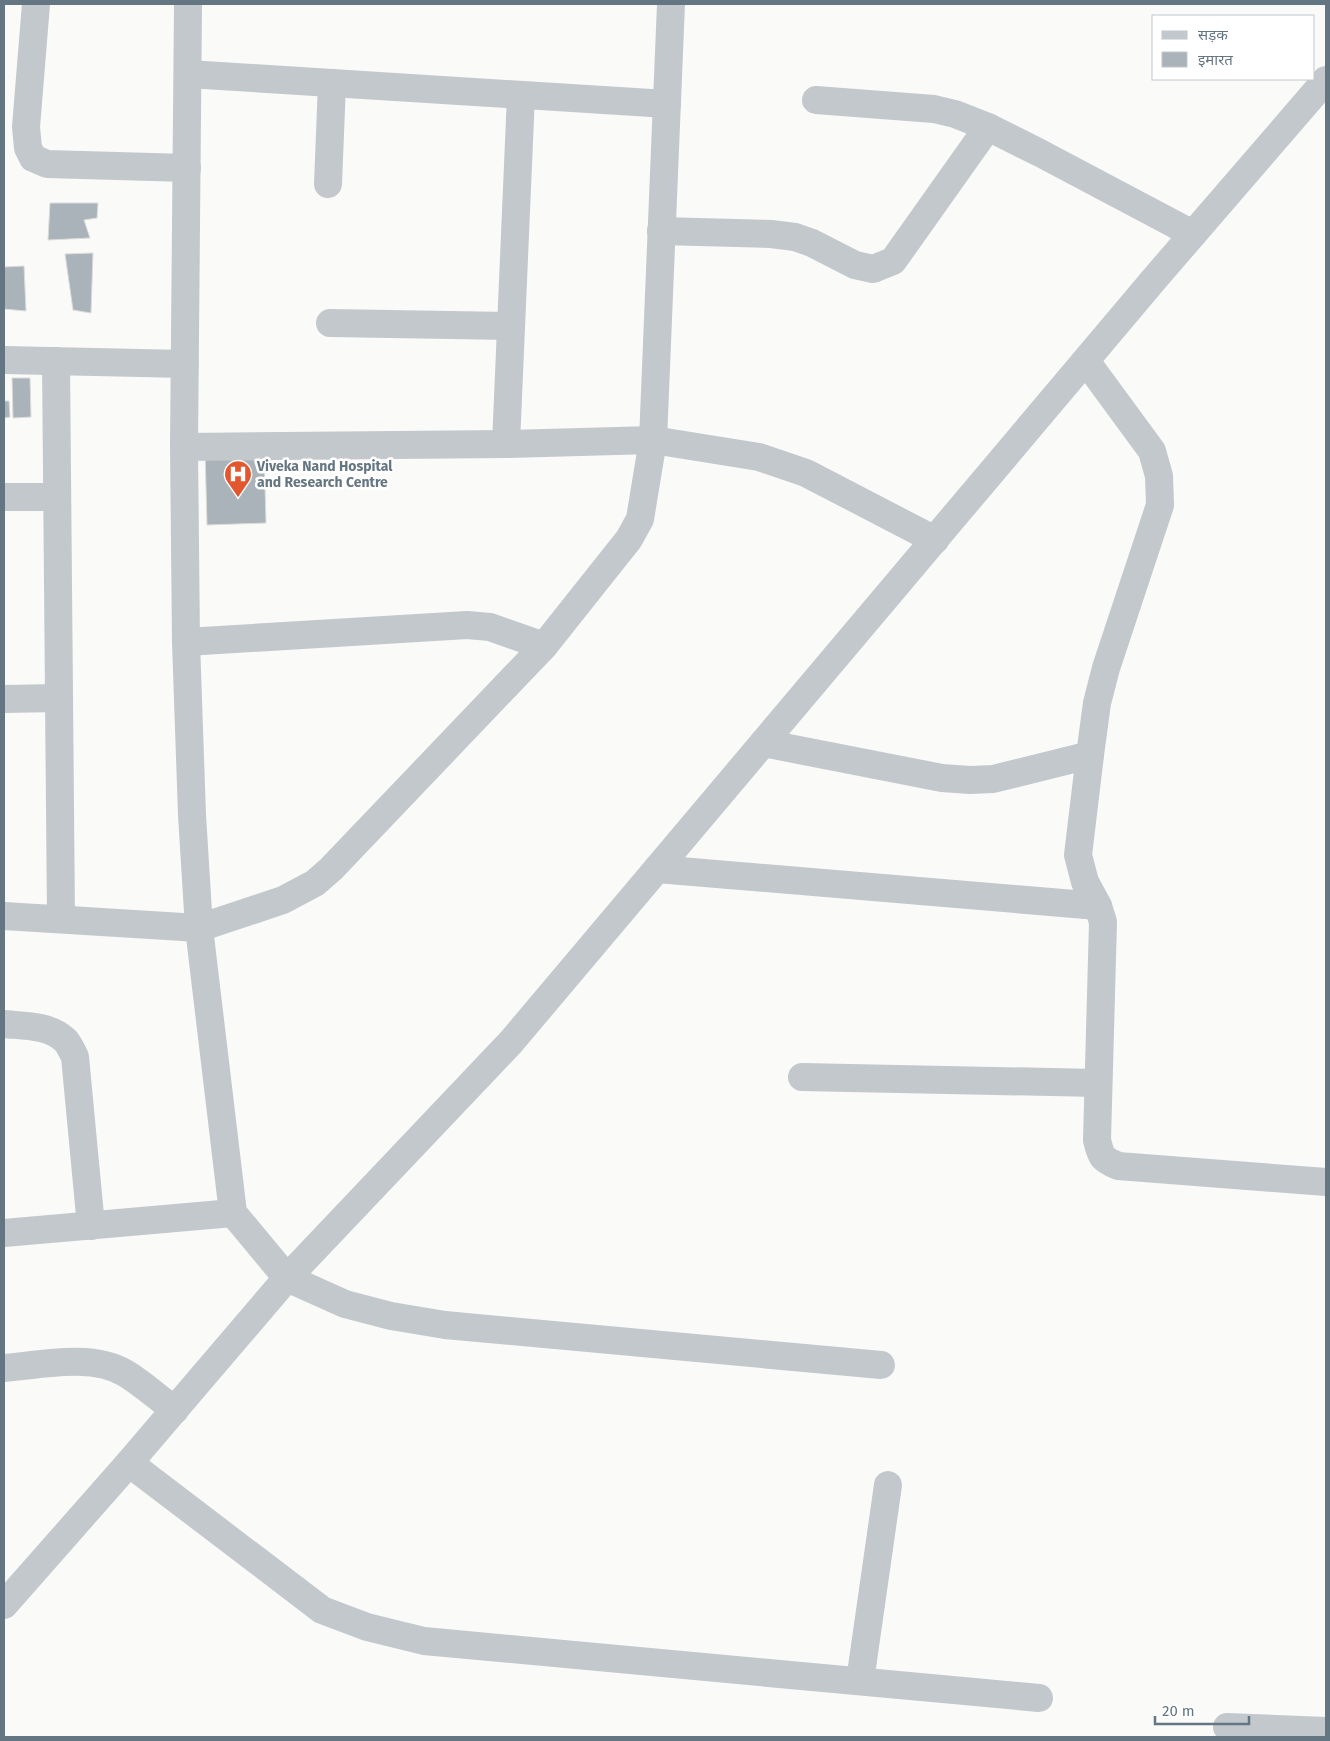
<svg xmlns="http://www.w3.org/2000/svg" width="1330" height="1741" font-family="'Fira Sans','Noto Sans Devanagari',sans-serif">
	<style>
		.building { fill: #aab3b9; stroke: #dcdcda }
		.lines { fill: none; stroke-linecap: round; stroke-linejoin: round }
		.minor { stroke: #c3c8cc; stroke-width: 28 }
		.tertiary { stroke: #c3c8cc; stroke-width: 28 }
		.labels { text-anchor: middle; stroke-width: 5; stroke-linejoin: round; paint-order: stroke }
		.poi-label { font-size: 14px; font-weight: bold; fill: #657683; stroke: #fff; text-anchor: start }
	</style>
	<rect width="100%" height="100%" fill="#fafaf8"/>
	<g class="building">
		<path d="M50,203H98L97,218L84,220L90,238L48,240Z"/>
		<path d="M93,253L91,313L73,310L65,254Z"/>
		<path d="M24,266L26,311L4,309V267Z"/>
		<path d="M12,378H30L31,417L13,418Z"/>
		<path d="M4,401H9L10,417L4,418Z"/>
		<path d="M264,449L266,523L207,525L205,450Z"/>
	</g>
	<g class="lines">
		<g class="minor">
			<path d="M36,4L26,127L28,148L33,158L47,164L187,168"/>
			<path d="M188,4L184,447L186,642L192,815L199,928L233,1213L287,1278L345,1304L391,1316L445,1325L881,1365"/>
			<path d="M188,74L667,104"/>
			<path d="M816,100L934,109L955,114L988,127L1040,153L1193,234"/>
			<path d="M328,184L332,83"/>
			<path d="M661,231L771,234L795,237L812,243L855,265L873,269L893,261L988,127"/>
			<path d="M330,323L511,326"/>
			<path d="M4,360L185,364"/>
			<path d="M56,361L61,919"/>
			<path d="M1086,361L1152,451L1159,476L1160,505L1106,668L1097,703L1090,755"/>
			<path d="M506,444L521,95"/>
			<path d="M184,447L506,444L653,440L759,457L806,473L935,540"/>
			<path d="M4,497H56"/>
			<path d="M186,642L467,625L490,627L544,646L629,539L640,519L653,440L671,4"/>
			<path d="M4,699L59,698"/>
			<path d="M763,743L942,778L970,780L993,779L1090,755L1078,855L1085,882L1098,906L1103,922L1097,1140C1101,1157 1102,1159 1118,1166L1326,1182"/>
			<path d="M657,869L1098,906"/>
			<path d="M4,916L199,928L283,900L315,883L331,869L544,646"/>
			<path d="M4,1024C24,1026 49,1025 65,1040C69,1044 72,1051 75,1057L91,1226"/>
			<path d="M802,1077L1098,1083"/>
			<path d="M4,1233L233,1213"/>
			<path d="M4,1368C40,1365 92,1353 125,1373C142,1383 158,1398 175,1410"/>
			<path d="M129,1463L322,1610L367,1627L424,1641L1039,1698"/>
			<path d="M860,1681L888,1485"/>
			<path d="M1227,1727L1326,1731"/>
		</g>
		<path class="tertiary" d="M4,1605L129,1463L287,1278L511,1042L1156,277L1326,80"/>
	</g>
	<defs>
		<g id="hospital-pin" transform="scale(1.4375)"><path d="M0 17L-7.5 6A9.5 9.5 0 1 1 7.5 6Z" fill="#e4572e" stroke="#fff"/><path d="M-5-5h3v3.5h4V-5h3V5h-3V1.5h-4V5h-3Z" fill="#fff"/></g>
	</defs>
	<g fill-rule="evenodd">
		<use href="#hospital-pin" x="238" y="474"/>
	</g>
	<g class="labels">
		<g class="poi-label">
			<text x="257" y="471">Viveka Nand Hospital<tspan x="257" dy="16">and Research Centre</tspan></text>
		</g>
	</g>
	<rect width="1330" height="1741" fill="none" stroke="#657683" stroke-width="10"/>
	<rect x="1152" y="15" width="162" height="65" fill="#ffffff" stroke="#c1c8cd"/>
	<rect x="1162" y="31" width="25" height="8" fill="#c3c8cc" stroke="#c1c8cd"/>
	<text x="1198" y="40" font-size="15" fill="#657683">सड़क</text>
	<rect x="1162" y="52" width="25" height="15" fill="#aab3b9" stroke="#c1c8cd"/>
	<text x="1198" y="65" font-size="15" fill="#657683">इमारत</text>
	<path d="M1155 1716v8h94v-8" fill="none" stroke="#657683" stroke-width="2.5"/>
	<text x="1162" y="1716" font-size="15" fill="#657683" stroke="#ffffff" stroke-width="4" paint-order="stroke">20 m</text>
</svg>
